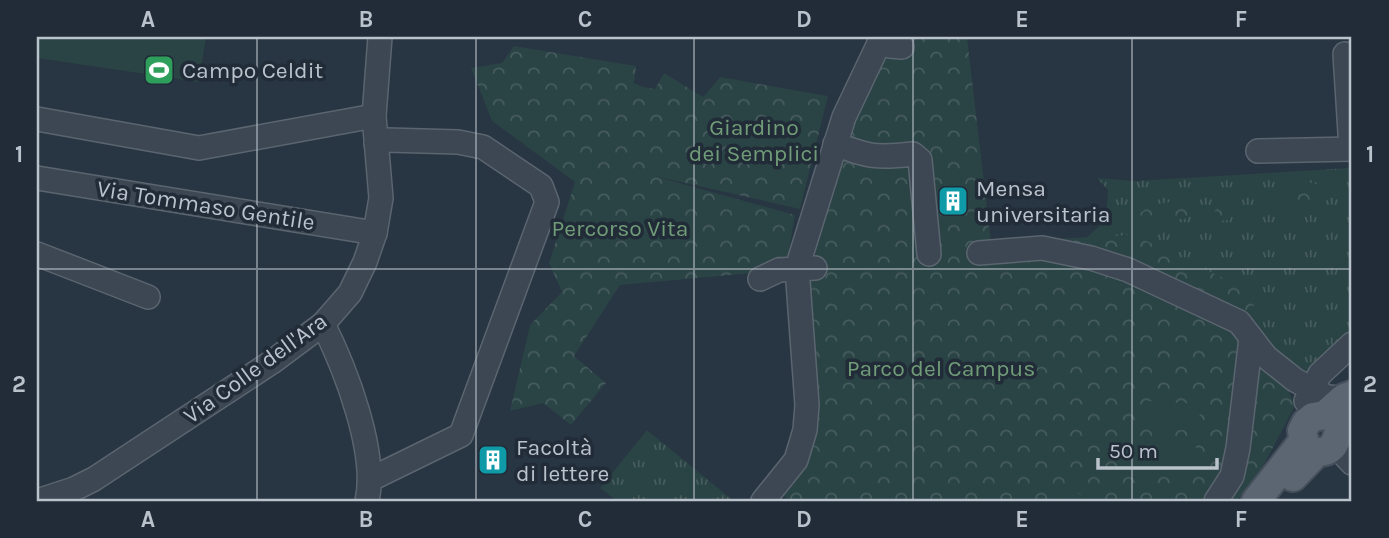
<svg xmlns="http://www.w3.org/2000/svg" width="1389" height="538" font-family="Karla,sans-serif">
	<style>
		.grass { fill: url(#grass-tufts) }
		.forest { fill: url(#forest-crowns) }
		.garden { fill: #2a4344 }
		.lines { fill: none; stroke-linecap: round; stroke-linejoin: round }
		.minor-casing { stroke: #5b6570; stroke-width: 26 }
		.major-casing { stroke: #46505c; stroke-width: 32 }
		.minor { stroke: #3c4753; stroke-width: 23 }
		.major { stroke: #5b6672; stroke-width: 28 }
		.grid { fill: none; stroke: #bac2cc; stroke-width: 2; stroke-opacity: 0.55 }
		.labels { text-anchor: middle; stroke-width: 7; stroke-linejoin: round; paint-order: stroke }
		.poi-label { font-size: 23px; fill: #bac2cc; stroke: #212c38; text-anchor: start }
		.park-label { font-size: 23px; fill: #719c78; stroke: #212c38 }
		.street-label { font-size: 23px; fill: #bac2cc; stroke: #212c38 }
		.neatline { fill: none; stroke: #bac2cc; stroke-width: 2.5 }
		.grid-label { font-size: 23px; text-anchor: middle; font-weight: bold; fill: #bac2cc }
	</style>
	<defs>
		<pattern id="grass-tufts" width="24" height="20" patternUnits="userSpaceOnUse" patternTransform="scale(1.75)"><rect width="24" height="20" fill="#2a4344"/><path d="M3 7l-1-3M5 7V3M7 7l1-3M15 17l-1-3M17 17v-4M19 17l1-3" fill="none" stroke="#475c5e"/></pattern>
		<pattern id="forest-crowns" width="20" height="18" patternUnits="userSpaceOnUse" patternTransform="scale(1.75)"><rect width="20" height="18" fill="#2a4344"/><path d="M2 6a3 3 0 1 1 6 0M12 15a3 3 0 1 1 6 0" fill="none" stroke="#475c5e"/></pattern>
	</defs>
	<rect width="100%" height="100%" fill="#283543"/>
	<g class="grass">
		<path d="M1349,168L1352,169V337L1324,364L1297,378L1134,235L1086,238L1106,220L1108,190L1097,178L1134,181Z"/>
		<path d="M647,430L734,501H617L600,488Z"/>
	</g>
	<g class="forest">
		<path d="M889,37H967L991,242L1134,235L1246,289L1295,406L1253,485L1236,501H793L773,490L796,460L809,289L835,144Z"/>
		<path d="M514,46L636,66L634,83L643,87L655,89L664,73L703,97L720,77L828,96L800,209L654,176L795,215L786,270L620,285L574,356L606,383L571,425L543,403L510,411L530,325L562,292L549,263L575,182L492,121L471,68L502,63Z"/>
		<path d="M1298,181L1326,185L1336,194C1326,205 1298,209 1283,206L1278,197L1280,189Z"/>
		<path d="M1172,202L1187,207L1191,214L1185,219H1173L1153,228H1142L1136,225L1135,218C1145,207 1157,203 1172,202Z"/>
		<path d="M1219,205L1226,206L1232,216C1229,222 1223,221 1217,219L1214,212Z"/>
	</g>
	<g class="garden">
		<path d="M37,37H206L199,82L37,58Z"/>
		<path d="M1145,401L1200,404L1199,431L1144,428Z"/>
		<path d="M1141,443L1196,445L1195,471L1140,469Z"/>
		<path d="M1064,485L1091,501H1055Z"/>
	</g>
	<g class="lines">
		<g class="minor-casing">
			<g id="minor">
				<path d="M879,42L890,46L902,47"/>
				<path d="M1345,54L1351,149"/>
				<path d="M37,119L199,148L374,116"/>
				<path d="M835,144C869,157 877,158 913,154L920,160L929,254"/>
				<path d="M1258,151L1352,149"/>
				<path d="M37,178L375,233"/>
				<path d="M979,253L1042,248L1091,258L1128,270L1239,322L1266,357L1295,380L1327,397L1344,398"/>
				<path d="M37,254L148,297"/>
				<path d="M760,279L779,270L815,268"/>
				<path d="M323,324C345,368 378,452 367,501"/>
				<path d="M1306,401L1320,374L1352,344"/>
				<path d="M1335,445L1352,463"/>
				<path d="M371,479L461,435L547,202L541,186L483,147L458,142L387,140L376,143"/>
				<path d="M37,501L74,489L94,479L272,362L323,324L350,293L365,262L375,233L381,198L374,116L380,37"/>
				<path d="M763,501L796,460L805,430L807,405L797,268L844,117L882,37"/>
				<path d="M1216,501L1232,476L1238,448L1251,338"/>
			</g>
		</g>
		<g class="major-casing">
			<g id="major">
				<path d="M1293,477L1317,452C1337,452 1335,439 1341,426C1344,419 1348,412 1352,406"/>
				<path d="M1256,501L1304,440L1302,431L1306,423L1313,417L1325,415L1344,398L1352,395"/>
			</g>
		</g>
		<use href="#minor" class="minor"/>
		<use href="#major" class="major"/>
	</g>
	<path class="grid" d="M257,37V501M476,37V501M694,37V501M913,37V501M1132,37V501M37,269H1352"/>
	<defs>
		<g id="stadium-square" transform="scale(1.575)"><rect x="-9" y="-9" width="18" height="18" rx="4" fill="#2e9e5b" stroke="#212c38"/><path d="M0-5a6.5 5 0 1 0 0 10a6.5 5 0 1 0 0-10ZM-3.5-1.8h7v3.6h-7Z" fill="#fff"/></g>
		<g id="building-square" transform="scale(1.575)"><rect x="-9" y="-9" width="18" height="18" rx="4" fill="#0f9aa8" stroke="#212c38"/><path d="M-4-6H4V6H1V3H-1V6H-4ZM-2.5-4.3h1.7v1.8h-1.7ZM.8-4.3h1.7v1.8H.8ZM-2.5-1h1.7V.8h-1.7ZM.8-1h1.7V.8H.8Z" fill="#fff"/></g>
	</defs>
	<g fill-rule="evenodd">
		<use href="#stadium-square" x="159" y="70"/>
		<use href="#building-square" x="953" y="201"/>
		<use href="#building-square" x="493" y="460"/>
	</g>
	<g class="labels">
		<g class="poi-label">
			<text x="182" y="78">Campo Celdit</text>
			<text x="976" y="196">Mensa<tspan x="976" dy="26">universitaria</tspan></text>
			<text x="516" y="455">Facoltà<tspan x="516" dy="26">di lettere</tspan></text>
		</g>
		<g class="park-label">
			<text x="754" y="135">Giardino<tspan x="754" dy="26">dei Semplici</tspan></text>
			<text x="620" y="236">Percorso Vita</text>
			<text x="941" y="376">Parco del Campus</text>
		</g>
		<g class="street-label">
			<text transform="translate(206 205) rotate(9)" y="8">Via Tommaso Gentile</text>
			<text transform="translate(255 368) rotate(-36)" y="8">Via Colle dell'Ara</text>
		</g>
	</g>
	<rect width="1389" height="538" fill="none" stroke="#212c38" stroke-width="77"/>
	<path d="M1098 458v10h119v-10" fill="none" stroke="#bac2cc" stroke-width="3.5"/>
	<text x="1109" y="458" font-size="21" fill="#bac2cc" stroke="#212c38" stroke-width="5" paint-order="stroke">50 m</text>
	<rect x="38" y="38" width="1312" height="462" class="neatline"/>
	<g class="grid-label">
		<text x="148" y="27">A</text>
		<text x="366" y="27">B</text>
		<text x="585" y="27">C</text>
		<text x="804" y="27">D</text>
		<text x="1022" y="27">E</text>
		<text x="1241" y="27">F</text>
		<text x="19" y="162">1</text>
		<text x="1370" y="162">1</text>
		<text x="19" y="392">2</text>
		<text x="1370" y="392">2</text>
		<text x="148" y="527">A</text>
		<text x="366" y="527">B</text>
		<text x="585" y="527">C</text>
		<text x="804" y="527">D</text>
		<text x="1022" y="527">E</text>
		<text x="1241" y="527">F</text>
	</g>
</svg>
